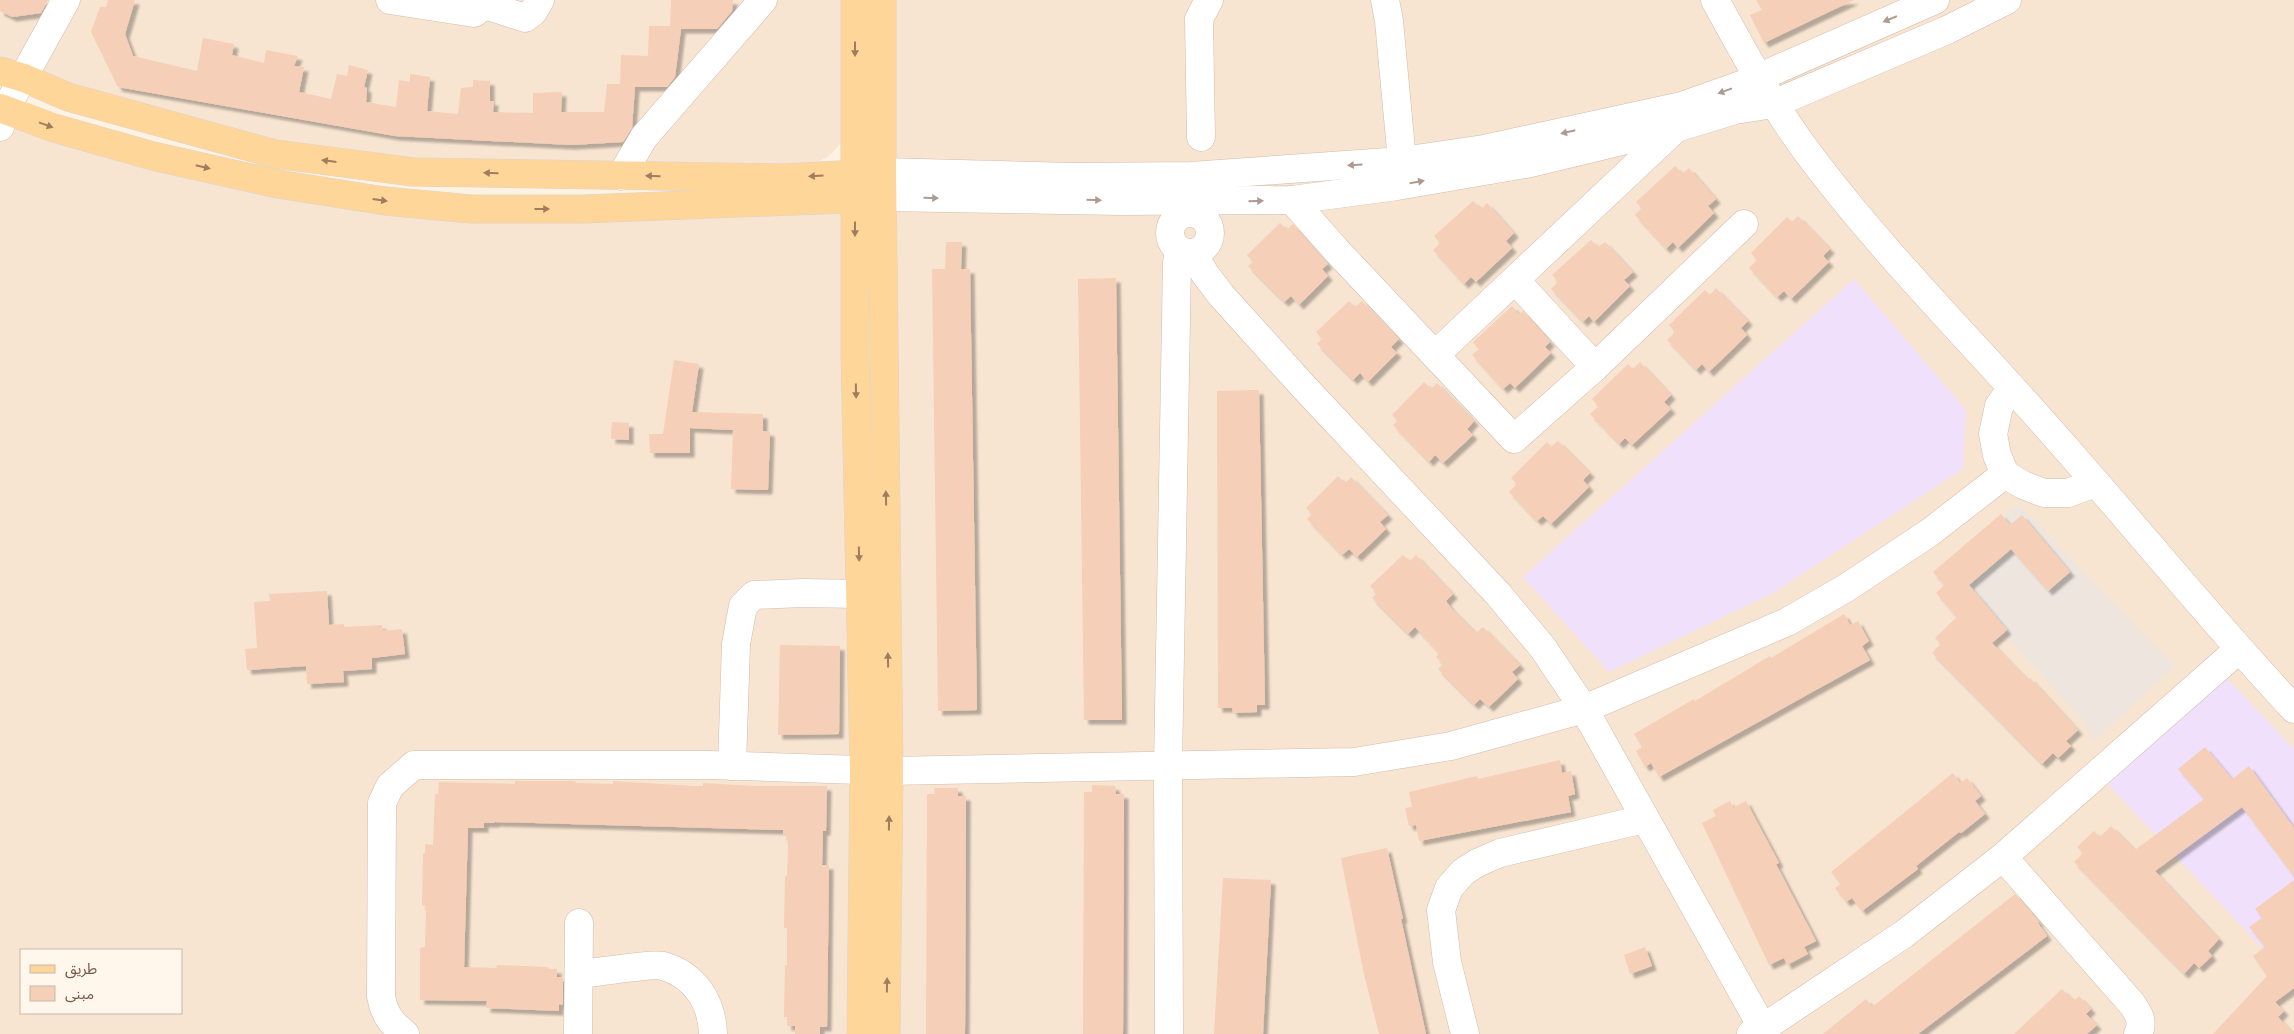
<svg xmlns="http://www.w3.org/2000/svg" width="2294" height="1034" font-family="'PT Sans','Noto Sans Arabic',sans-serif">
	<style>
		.residential { fill: #f7e4d1; fill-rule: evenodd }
		.industrial { fill: #ede5de }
		.education { fill: #f0e0fb }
		.building { fill: #f6cfb8; filter: url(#shadow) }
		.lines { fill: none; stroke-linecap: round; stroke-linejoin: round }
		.minor-casing { stroke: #d3bcab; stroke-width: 29 }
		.major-casing { stroke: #dcd3cf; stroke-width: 29 }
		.minor { stroke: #fff; stroke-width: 28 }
		.major { stroke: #ffd69a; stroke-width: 28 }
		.oneway { fill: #af9a91 }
		.oneway2 { fill: #a17d60 }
	</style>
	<defs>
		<filter id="shadow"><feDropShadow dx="4.5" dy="4.5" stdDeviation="1" flood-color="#0004"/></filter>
	</defs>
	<rect width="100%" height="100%" fill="#fef3e3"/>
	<g class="residential">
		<path d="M0,0H852L845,139L828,157L809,166L582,178L279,150L0,73Z"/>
		<path d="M885,0H2294V1034H889Z"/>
		<path d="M0,113L278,193L674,214L851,213L863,1034H0ZM21,950H181V1013H21Z"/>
	</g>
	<path class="industrial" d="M2018,504L2175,666L2094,741L2086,723L1942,567Z"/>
	<g class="education">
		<path d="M1854,279L1966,410L1963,469L1773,593L1609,672L1523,577Z"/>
		<path d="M2223,674L2294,749V982L2104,780Z"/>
	</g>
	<g class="building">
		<path d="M0,0H48L41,13L12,17L0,11Z"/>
		<path d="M108,0H135L125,34L133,56L197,71L203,38L234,44L232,55L264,63L266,50L298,56L294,66L304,67L299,92L331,99L337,74L347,76L349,65L368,70L364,87L367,88L366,102L396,107L399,80L410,82V74L430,77L427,111L458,114L461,88L473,87V80L490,81V101H494L493,112L533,113V93L562,92L561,112H604L607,84H620L621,55L648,56L649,26H670L671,0H733L732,11L717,29H681L675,77L667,87H635L632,128L623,142L571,145L395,136L118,87L91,32L100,7H106Z"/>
		<path d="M1756,0H1854L1764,43L1750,15L1762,10Z"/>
		<path d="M1675,166L1682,174L1689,168L1716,199L1708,206L1714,213L1678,248L1673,242L1666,249L1635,215L1642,208L1636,202Z"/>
		<path d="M1473,201L1481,209L1487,203L1514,233L1506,241L1512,248L1476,282L1471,277L1464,284L1433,250L1440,243L1434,236Z"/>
		<path d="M1798,216L1830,249L1823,256L1829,262L1791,299L1784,291L1777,297L1749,268L1757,260L1751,253L1787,217L1792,222Z"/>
		<path d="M1280,223L1287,230L1293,224L1328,264L1322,269L1328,276L1299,305L1291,296L1284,302L1248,266L1253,262L1247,255Z"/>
		<path d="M1591,240L1598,247L1605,242L1633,272L1624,280L1630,286L1594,322L1589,316L1583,322L1551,289L1558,282L1552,275Z"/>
		<path d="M946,242H962L961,269H970L977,710L938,711L932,269H945Z"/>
		<path d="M1116,278L1122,720H1084L1078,279Z"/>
		<path d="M1716,288L1748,321L1741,328L1747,335L1709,372L1702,364L1696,370L1667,340L1675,332L1669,325L1705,290L1710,295Z"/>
		<path d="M1349,301L1355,307L1362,301L1399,339L1391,347L1397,353L1368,382L1360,373L1353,380L1317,344L1322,339L1316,332Z"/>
		<path d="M1512,306L1519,315L1523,311L1550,342L1545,347L1551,353L1515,388L1510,383L1503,389L1472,355L1479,349L1473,342Z"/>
		<path d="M674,360L699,364L692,412L763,414V431L770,432L768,490L731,489L733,430L690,428V453H650L649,434H663Z"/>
		<path d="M1640,362L1671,395L1664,402L1671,409L1632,445L1625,438L1619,444L1590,414L1599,406L1592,399L1628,364L1633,369Z"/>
		<path d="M1424,382L1431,389L1437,383L1474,421L1467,429L1473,435L1443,463L1435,455L1429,462L1393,425L1398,421L1392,415Z"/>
		<path d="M1259,390L1265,705H1257V712L1233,713L1232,708H1218L1217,391Z"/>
		<path d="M612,422L629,423V440L611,439Z"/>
		<path d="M1558,441L1590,473L1583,480L1589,487L1551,524L1543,516L1537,521L1509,492L1517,484L1511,478L1547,442L1551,447Z"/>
		<path d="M1338,476L1345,483L1351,477L1388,515L1380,522L1386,529L1357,557L1349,549L1342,555L1307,519L1312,514L1306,508Z"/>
		<path d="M2001,514L2010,525L2022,515L2070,572L2048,591L2011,549L1969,585L2007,630L1992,643L2028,680L2030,678L2078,730L2066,741L2071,746L2058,758L2053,753L2042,764L1932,653L1941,644L1935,638L1957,617L1936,593L1944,585L1933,572Z"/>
		<path d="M1403,555L1410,561L1416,555L1453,594L1446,601L1451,608L1476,633L1483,627L1520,665L1512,672L1518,679L1489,707L1480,699L1474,705L1438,669L1443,664L1436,657L1439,653L1415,627L1408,634L1372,598L1377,593L1370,586Z"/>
		<path d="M327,591L329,625L344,624V627L382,625L383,631L402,629L405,654L372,658V669L343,671L344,682L307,684L306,666L247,670L245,649L257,648L254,602L270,601L269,594Z"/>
		<path d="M1844,614L1850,625L1858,621L1869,641L1862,646L1870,660L1659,777L1651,763L1645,767L1636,751L1642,747L1634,734L1694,699L1695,701L1770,656L1771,658Z"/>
		<path d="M780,645L840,646L839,734L778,735Z"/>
		<path d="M2205,747L2232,779L2249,766L2294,828V877L2242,807L2155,871L2219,939L2208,951L2212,956L2199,968L2194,963L2184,974L2074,862L2083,853L2077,847L2094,831L2100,837L2111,826L2135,850L2204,799L2178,769Z"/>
		<path d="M1560,760L1562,773L1571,771L1575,794L1568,796L1571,812L1419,841L1416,825L1409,826L1405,808L1412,807L1409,792L1477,776L1478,779Z"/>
		<path d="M1953,773L1960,783L1967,778L1981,796L1975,801L1985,814L1961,833L1959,832L1916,866L1918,869L1862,911L1852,898L1846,902L1835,888L1841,884L1831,872Z"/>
		<path d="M515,781H575L576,783L613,784V781L694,786H703V783L755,786H827L826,831H823L822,865H829L827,1027H820V1034H795V1026H787V1017H784L785,965H787V928H784L785,876H787L788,847L787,836H783V830L495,822V823H484V828H468L464,967L496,968L497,965L548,967L549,969H557V977H563V1005L559,1004V1011L486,1008L487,1001L420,1000V948L425,947L426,914L425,905L422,906L423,854L425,853V844L433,845L435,794H438L439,782L515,784Z"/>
		<path d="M1092,785L1115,786L1116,794H1124L1123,1034H1083L1084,792H1092Z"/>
		<path d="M934,788H958V796H966L965,1034H926L927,794H935Z"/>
		<path d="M1730,801L1733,808L1746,801L1779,863L1776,864L1816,941L1804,947L1808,954L1787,965L1784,958L1769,965L1702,823L1716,816L1713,810Z"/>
		<path d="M1387,848L1403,919H1401L1426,1034H1379L1363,970L1341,858Z"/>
		<path d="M1223,878L1271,880L1263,1034H1214Z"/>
		<path d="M2294,880V988L2275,1002L2284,1011L2278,1017L2294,1034H2213L2267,976L2253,956L2265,947L2249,927L2262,918L2255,909Z"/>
		<path d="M2015,894L2039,922L2038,923L2047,936L1918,1034H1823L1866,999L1872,1007Z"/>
		<path d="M1645,947L1652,966L1630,974L1624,955Z"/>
		<path d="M2062,989L2074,1001L2079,996L2091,1009L2086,1014L2097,1025L2087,1034H2014Z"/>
	</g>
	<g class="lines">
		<g class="minor-casing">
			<g id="minor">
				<path d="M390,0L474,13L485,5L486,0"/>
				<path d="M1385,0L1389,21L1402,161"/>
				<path d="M1715,0C1744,53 1772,105 1808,153C1881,251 1968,337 2048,428C2131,521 2209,618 2294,709"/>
				<path d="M485,5L525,18L533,12L540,0"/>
				<path d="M0,127L5,110L66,0"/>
				<path d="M1201,137L1199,19L1209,0"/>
				<path d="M882,172L1074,177L1191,176L1402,161L1484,149L1682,106L1744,84L1935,0"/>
				<path d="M621,176L644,137L763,0"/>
				<path d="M882,197L1123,201L1292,200L1397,186L1531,163L1676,128L1735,110L1773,104L1947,30L2007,0"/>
				<path d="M1292,200L1337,251L1514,439L1595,367L1744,224"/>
				<circle cx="1190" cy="233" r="20"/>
				<path d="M1193,253L1205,274L1221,295L1303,386L1498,594L1543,648L1584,709L1766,1034"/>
				<path d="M1516,281L1595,367"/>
				<path d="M1435,355L1676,128"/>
				<path d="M2012,388L1999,406L1993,434L1997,455L2005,474L2023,485L2044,493H2068L2095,483"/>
				<path d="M732,766L736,644L743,606L754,595L802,593L860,594"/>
				<path d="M2003,857L2132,1004C2139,1014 2144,1022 2138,1034"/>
				<path d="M579,974C594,973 652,963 663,966C695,975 712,1002 713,1034"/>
				<path d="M405,1034C391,1023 384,1014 381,996L382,803L390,786L414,765H710L889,771L1354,762L1451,746L1584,709L1787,622L1846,588L1929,533L2005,474"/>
				<path d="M578,1034L579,923"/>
				<path d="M1169,1034L1168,766L1177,263L1179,250"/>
				<path d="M1465,1034L1447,962L1441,910L1449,888L1463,872L1477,863L1500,853L1644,819"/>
				<path d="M1751,1034L1763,1028L1904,934L2003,857L2238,650"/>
			</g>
		</g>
		<g class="major-casing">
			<g id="major">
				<path d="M855,0V352L864,770L861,1034"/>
				<path d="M882,0V172L889,771L886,1034"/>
				<path d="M0,71L24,78L68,97L275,154L413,172L786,178L873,173"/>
				<path d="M0,108L54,128L153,156L278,184L385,201L471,209H584L871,198"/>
			</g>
		</g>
		<use href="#minor" class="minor"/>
		<use href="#major" class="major"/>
	</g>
	<defs><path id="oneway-solid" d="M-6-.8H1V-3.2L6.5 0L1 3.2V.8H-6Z" transform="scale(1.25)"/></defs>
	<g class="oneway">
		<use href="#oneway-solid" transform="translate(1890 19) rotate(157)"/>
		<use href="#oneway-solid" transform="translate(1725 91) rotate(160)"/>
		<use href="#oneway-solid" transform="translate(1568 132) rotate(167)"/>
		<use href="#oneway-solid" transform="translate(1355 165) rotate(176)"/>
		<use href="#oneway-solid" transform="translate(1417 182) rotate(-10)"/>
		<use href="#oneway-solid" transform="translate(931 198) rotate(1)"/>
		<use href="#oneway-solid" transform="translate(1094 200) rotate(1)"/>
		<use href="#oneway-solid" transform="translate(1256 201) rotate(-1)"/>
	</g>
	<g class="oneway2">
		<use href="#oneway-solid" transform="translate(855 49) rotate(90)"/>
		<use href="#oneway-solid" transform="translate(46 125) rotate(20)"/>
		<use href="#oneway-solid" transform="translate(329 161) rotate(-173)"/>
		<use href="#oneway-solid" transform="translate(203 167) rotate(13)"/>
		<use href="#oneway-solid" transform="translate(491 173) rotate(-179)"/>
		<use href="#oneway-solid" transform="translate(653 176) rotate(-179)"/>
		<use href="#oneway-solid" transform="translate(816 176) rotate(176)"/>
		<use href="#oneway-solid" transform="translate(380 200) rotate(8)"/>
		<use href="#oneway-solid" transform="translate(542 209)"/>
		<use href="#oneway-solid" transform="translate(855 229) rotate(90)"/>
		<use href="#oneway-solid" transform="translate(856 391) rotate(89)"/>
		<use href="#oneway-solid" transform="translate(886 498) rotate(-91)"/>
		<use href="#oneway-solid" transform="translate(859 554) rotate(89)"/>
		<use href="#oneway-solid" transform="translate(888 660) rotate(-91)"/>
		<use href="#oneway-solid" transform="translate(889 823) rotate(-89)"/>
		<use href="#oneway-solid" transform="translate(887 985) rotate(-89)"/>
	</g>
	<rect x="20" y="949" width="162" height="65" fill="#fff7ec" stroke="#c9b7aa"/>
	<rect x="30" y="965" width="25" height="8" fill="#ffd69a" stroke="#c9b7aa"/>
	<text x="65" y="974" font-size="15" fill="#795747">طريق</text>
	<rect x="30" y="986" width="25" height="15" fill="#f6cfb8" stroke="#c9b7aa"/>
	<text x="65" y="999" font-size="15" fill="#795747">مبنى</text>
</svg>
